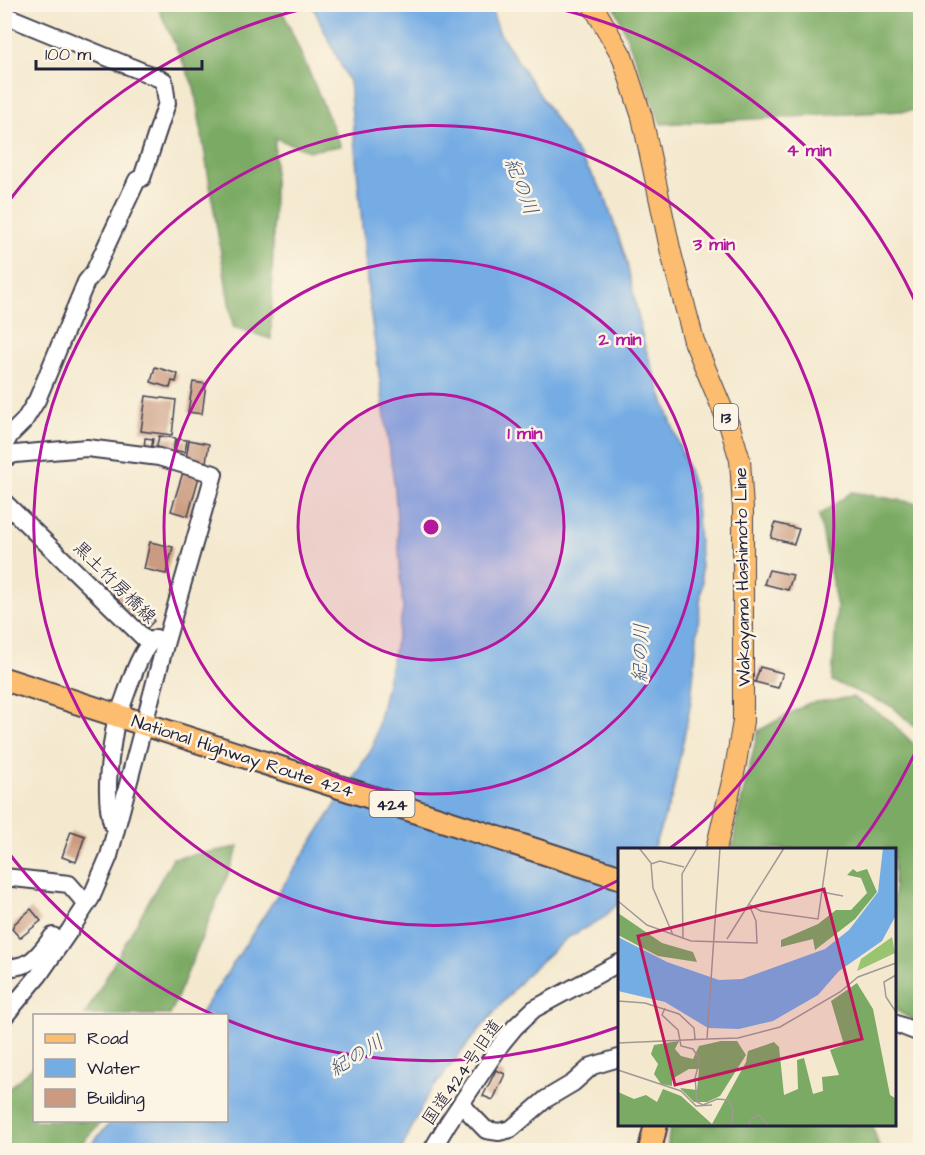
<svg xmlns="http://www.w3.org/2000/svg" width="925" height="1155" font-family="'Architects Daughter','Klee One',sans-serif">
	<style>
		.forest { fill: #7aaa63; stroke: #4e664f; stroke-width: 1.5 }
		.water { fill: #74ace4; stroke: #4b6790; stroke-width: 1.5 }
		.building { fill: #ca9b81 }
		.lines { fill: none; stroke-linecap: round; stroke-linejoin: round }
		.minor-casing { stroke: #424051; stroke-width: 20 }
		.major-casing { stroke: #424051; stroke-width: 22 }
		.highway-casing { stroke: #424051; stroke-width: 26 }
		.minor { stroke: #fff; stroke-width: 16 }
		.major { stroke: #fcbd6f; stroke-width: 20 }
		.highway { stroke: #fcbd6f; stroke-width: 22 }
		.ring { fill: none; stroke: #b5179e; stroke-width: 3 }
		.labels { text-anchor: middle; stroke-width: 5; stroke-linejoin: round; paint-order: stroke }
		.shield { fill: #fcf5e5; stroke: #63616e; stroke-width: 1.5 }
		.shield-label { font-size: 16px; font-weight: bold; fill: #22223b }
		.street-label { font-size: 18px; fill: #22223b; stroke: #fcf5e5 }
		.water-label { font-size: 20px; font-style: italic; fill: #43597f; stroke: #fcf5e5 }
		.inset-road { fill: none; stroke: #a09994; stroke-width: 1.5 }
		.view { fill: #c2185b; fill-opacity: 0.15; stroke: #c2185b; stroke-width: 3 }
		.inset-edge { fill: none; stroke: #22223b; stroke-width: 3 }
		.centre { fill: #b5179e; stroke: #fcf5e5; stroke-width: 3 }
		.ring-label { font-size: 18px; text-anchor: middle; font-weight: bold; fill: #b5179e; stroke: #fcf5e5; stroke-width: 5; stroke-linejoin: round; paint-order: stroke }
	</style>
	<rect width="100%" height="100%" fill="#fcf5e5"/>
	<filter id="ink" filterUnits="userSpaceOnUse"><feTurbulence type="fractalNoise" baseFrequency=".0167" numOctaves="2"/><feDisplacementMap in="SourceGraphic" scale="12" xChannelSelector="R" yChannelSelector="G"/><feConvolveMatrix kernelMatrix="1 2 1 2 8 2 1 2 1" color-interpolation-filters="sRGB"/></filter>
	<filter id="wash" filterUnits="userSpaceOnUse"><feTurbulence type="fractalNoise" baseFrequency=".008" numOctaves="4" result="noise"/><feDisplacementMap in="SourceGraphic" scale="24" xChannelSelector="R" yChannelSelector="G"/><feGaussianBlur stdDeviation="1.35" result="paint"/><feColorMatrix in="noise" values="0 0 0 0 0 0 0 0 0 0 0 0 0 0 0 0 0 1.4 0 .05"/><feComposite in="paint" operator="in"/></filter>
	<g filter="url(#wash)">
		<rect width="100%" height="100%" fill="#f4e9cf"/>
		<g class="forest">
			<path d="M157,5H280L341,146L309,151L275,138L271,339L233,327L194,87Z"/>
			<path d="M614,5H920V110L661,124Z"/>
			<path d="M852,492L920,504V732L893,707L832,681L837,607L819,515Z"/>
			<path d="M853,697L888,719L920,750V1024L894,1009V849H733L736,823L758,731L809,703Z"/>
			<path d="M239,847L170,1015H85L173,858Z"/>
			<path d="M34,1066V1120L102,1121L75,1150H5V1092Z"/>
			<path d="M670,1124H872L880,1150H667Z"/>
		</g>
		<path class="water" d="M312,5H490L499,32L604,194L626,259L644,344L695,491L702,582L691,702L672,796L653,849H619V903L603,918L567,938L527,974L469,1042L427,1096L401,1150H86L112,1121L226,1120V1016L200,1015L373,747L403,610L395,490L369,301L349,82Z"/>
		<g id="blocks">
			<g class="building">
				<path d="M155,367L178,374L176,382L172,381L170,388L151,382Z"/>
				<path d="M193,382L206,384L202,414L188,412Z"/>
				<path d="M146,396L176,400L172,435L141,431Z"/>
				<path d="M159,436L175,438L173,452L156,450Z"/>
				<path d="M145,438L153,439L151,450L144,449Z"/>
				<path d="M176,439L187,440L185,452L175,451Z"/>
				<path d="M189,440L209,444L206,462L186,459Z"/>
				<path d="M183,472L199,477L188,516L171,511Z"/>
				<path d="M775,523L799,529L794,544L771,538Z"/>
				<path d="M150,542L173,547L166,574L144,569Z"/>
				<path d="M769,570L793,575L788,590L764,584Z"/>
				<path d="M120,587L154,621L145,630L111,597Z"/>
				<path d="M760,667L783,673L778,688L755,682Z"/>
				<path d="M71,831L85,836L76,862L62,857Z"/>
				<path d="M31,909L41,921L20,938L12,929L14,924Z"/>
				<path d="M496,1070L505,1074L493,1100L483,1096Z"/>
			</g>
		</g>
	</g>
	<g filter="url(#ink)">
		<use href="#blocks" fill-opacity="0" stroke="#424051" stroke-width="1.5"/>
		<g class="lines">
			<g class="minor-casing">
				<g id="minor">
					<path d="M4,15L158,78L164,81L167,103L142,178L137,180L94,272L86,282L37,400L24,421L10,435L4,446"/>
					<path d="M4,458L15,454L87,448L159,457L214,474L166,641L109,856L91,898L70,930L39,975L4,1017"/>
					<path d="M4,502L149,643"/>
					<path d="M122,705C129,687 140,648 156,638"/>
					<path d="M113,826C103,797 110,756 115,726"/>
					<path d="M4,877L69,884L82,899"/>
					<path d="M4,967C31,969 39,954 53,936"/>
					<path d="M894,1023L920,1033"/>
					<path d="M461,1104L486,1130L499,1132L511,1129L546,1099L573,1083L592,1066L619,1058"/>
					<path d="M432,1150L448,1123L501,1044L515,1027L534,1009L619,963"/>
				</g>
			</g>
			<g class="major-casing">
				<path id="major" d="M592,4L622,56L642,117L671,253L694,341L730,427L740,460L743,509V721L735,769L716,849"/>
			</g>
			<g class="highway-casing">
				<g id="highway">
					<path d="M4,679L619,877"/>
					<path d="M650,1150L656,1124"/>
				</g>
			</g>
			<use href="#minor" class="minor"/>
			<use href="#major" class="major"/>
			<use href="#highway" class="highway"/>
		</g>
	</g>
	<circle cx="431" cy="527" r="133" fill="#b5179e" fill-opacity=".12"/>
	<g class="ring">
		<circle cx="431" cy="527" r="133"/>
		<circle cx="431" cy="527" r="267"/>
		<path d="M619 880A400 400 0 1 1 669 849"/>
		<path d="M919 744A534 534 0 0 1 857 848M618 1027A534 534 0 0 1 227 1020M214 1015A534 534 0 0 1 5 848M5 206A534 534 0 0 1 320 5M542 5A534 534 0 0 1 919 310"/>
	</g>
	<g class="labels">
		<g class="shield">
			<rect x="714" y="404" width="24" height="26" rx="4.5"/>
			<rect x="369.5" y="791" width="45" height="26" rx="4.5"/>
		</g>
		<g class="shield-label">
			<text x="726" y="423">13</text>
			<text x="392" y="810">424</text>
		</g>
		<g class="street-label">
			<text transform="translate(742 577) rotate(-91)" y="6">Wakayama Hashimoto Line</text>
			<text transform="translate(115 582) rotate(45)" y="6">黒土竹房橋線</text>
			<text transform="translate(243 756) rotate(18)" y="6">National Highway Route 424</text>
			<text transform="translate(462 1072) rotate(-55)" y="6">国道424号旧道</text>
		</g>
		<g class="water-label">
			<text transform="translate(522 186) rotate(69)" y="7">紀の川</text>
			<text transform="translate(640 653) rotate(-88)" y="7">紀の川</text>
			<text transform="translate(356 1055) rotate(-31)" y="7">紀の川</text>
		</g>
	</g>
	<g transform="translate(618 848)">
		<rect width="278" height="278" fill="#f4e9cf"/>
		<path d="M274,89L277,105L239,123L243,111Z" fill="#99c471"/>
		<path d="M235,21L239,24L249,21L259,44L237,71L197,102L195,91L163,99V92L200,76L218,62H233L249,45L243,30L229,27ZM0,65L44,95L75,104L79,114L40,108L0,87ZM239,135L255,161L272,247L277,250V277H0V244L16,251L28,247L39,254L45,241L63,248L94,276L128,214L130,203L156,194L161,199L166,247L180,241L179,212L186,210L195,246L205,243L204,229L221,227L212,202L226,197L213,153ZM61,193L57,201L63,208L75,211L81,198L103,193H119L128,207L102,248L89,254H76L62,240L79,242L81,221H71L54,231V238L43,236L36,226L40,216L33,206L36,197Z" fill="#7aaa63"/>
		<path d="M265,0H277V69L264,93L221,123L200,147L155,173L121,181L90,180L47,154L0,143V89L49,114L101,132L124,131L207,101L231,82L260,44Z" fill="#74ace4"/>
		<path class="inset-road" d="M21,0L33,15L35,40L55,87M33,16L42,13L66,19M204,44L225,48M0,53L29,77L73,93L139,95L138,73L132,59M130,56L143,63L200,71L210,0M65,91L64,26L79,0M109,91L166,0M278,127L266,134L268,149L278,164M0,153L27,155L61,166L76,180L77,191M47,160L44,167L60,182L63,198L75,201L82,212L77,230L79,254L85,257L99,251L110,252L115,260L114,277M89,191L120,190L162,179L222,144L240,129L278,115M0,195L89,191L102,0M0,222L63,243L78,258L94,257M131,277L133,271L141,267L150,277"/>
		<path class="view" d="M206,41L244,191L57,237L20,88Z"/>
		<rect width="278" height="278" class="inset-edge"/>
	</g>
	<circle cx="431" cy="527" r="9" class="centre"/>
	<g class="ring-label">
		<text x="809" y="156">4 min</text>
		<text x="714" y="250">3 min</text>
		<text x="620" y="345">2 min</text>
		<text x="525" y="439">1 min</text>
	</g>
	<rect width="925" height="1155" fill="none" stroke="#fcf5e5" stroke-width="24"/>
	<rect x="33" y="1014" width="195" height="108" fill="#fcf5e5" stroke="#a5a1a1" stroke-width="1.5"/>
	<rect x="45" y="1034" width="30" height="9" fill="#fcbd6f" stroke="#a5a1a1" stroke-width="1.5"/>
	<text x="87" y="1044" font-size="18" fill="#22223b">Road</text>
	<rect x="45" y="1059" width="30" height="18" fill="#74ace4" stroke="#a5a1a1" stroke-width="1.5"/>
	<text x="87" y="1074" font-size="18" fill="#22223b">Water</text>
	<rect x="45" y="1089" width="30" height="18" fill="#ca9b81" stroke="#a5a1a1" stroke-width="1.5"/>
	<text x="87" y="1104" font-size="18" fill="#22223b">Building</text>
	<path d="M36 60v9h166v-9" fill="none" stroke="#22223b" stroke-width="3"/>
	<text x="45" y="60" font-size="18" fill="#22223b" stroke="#fcf5e5" stroke-width="4.5" paint-order="stroke">100 m</text>
</svg>
